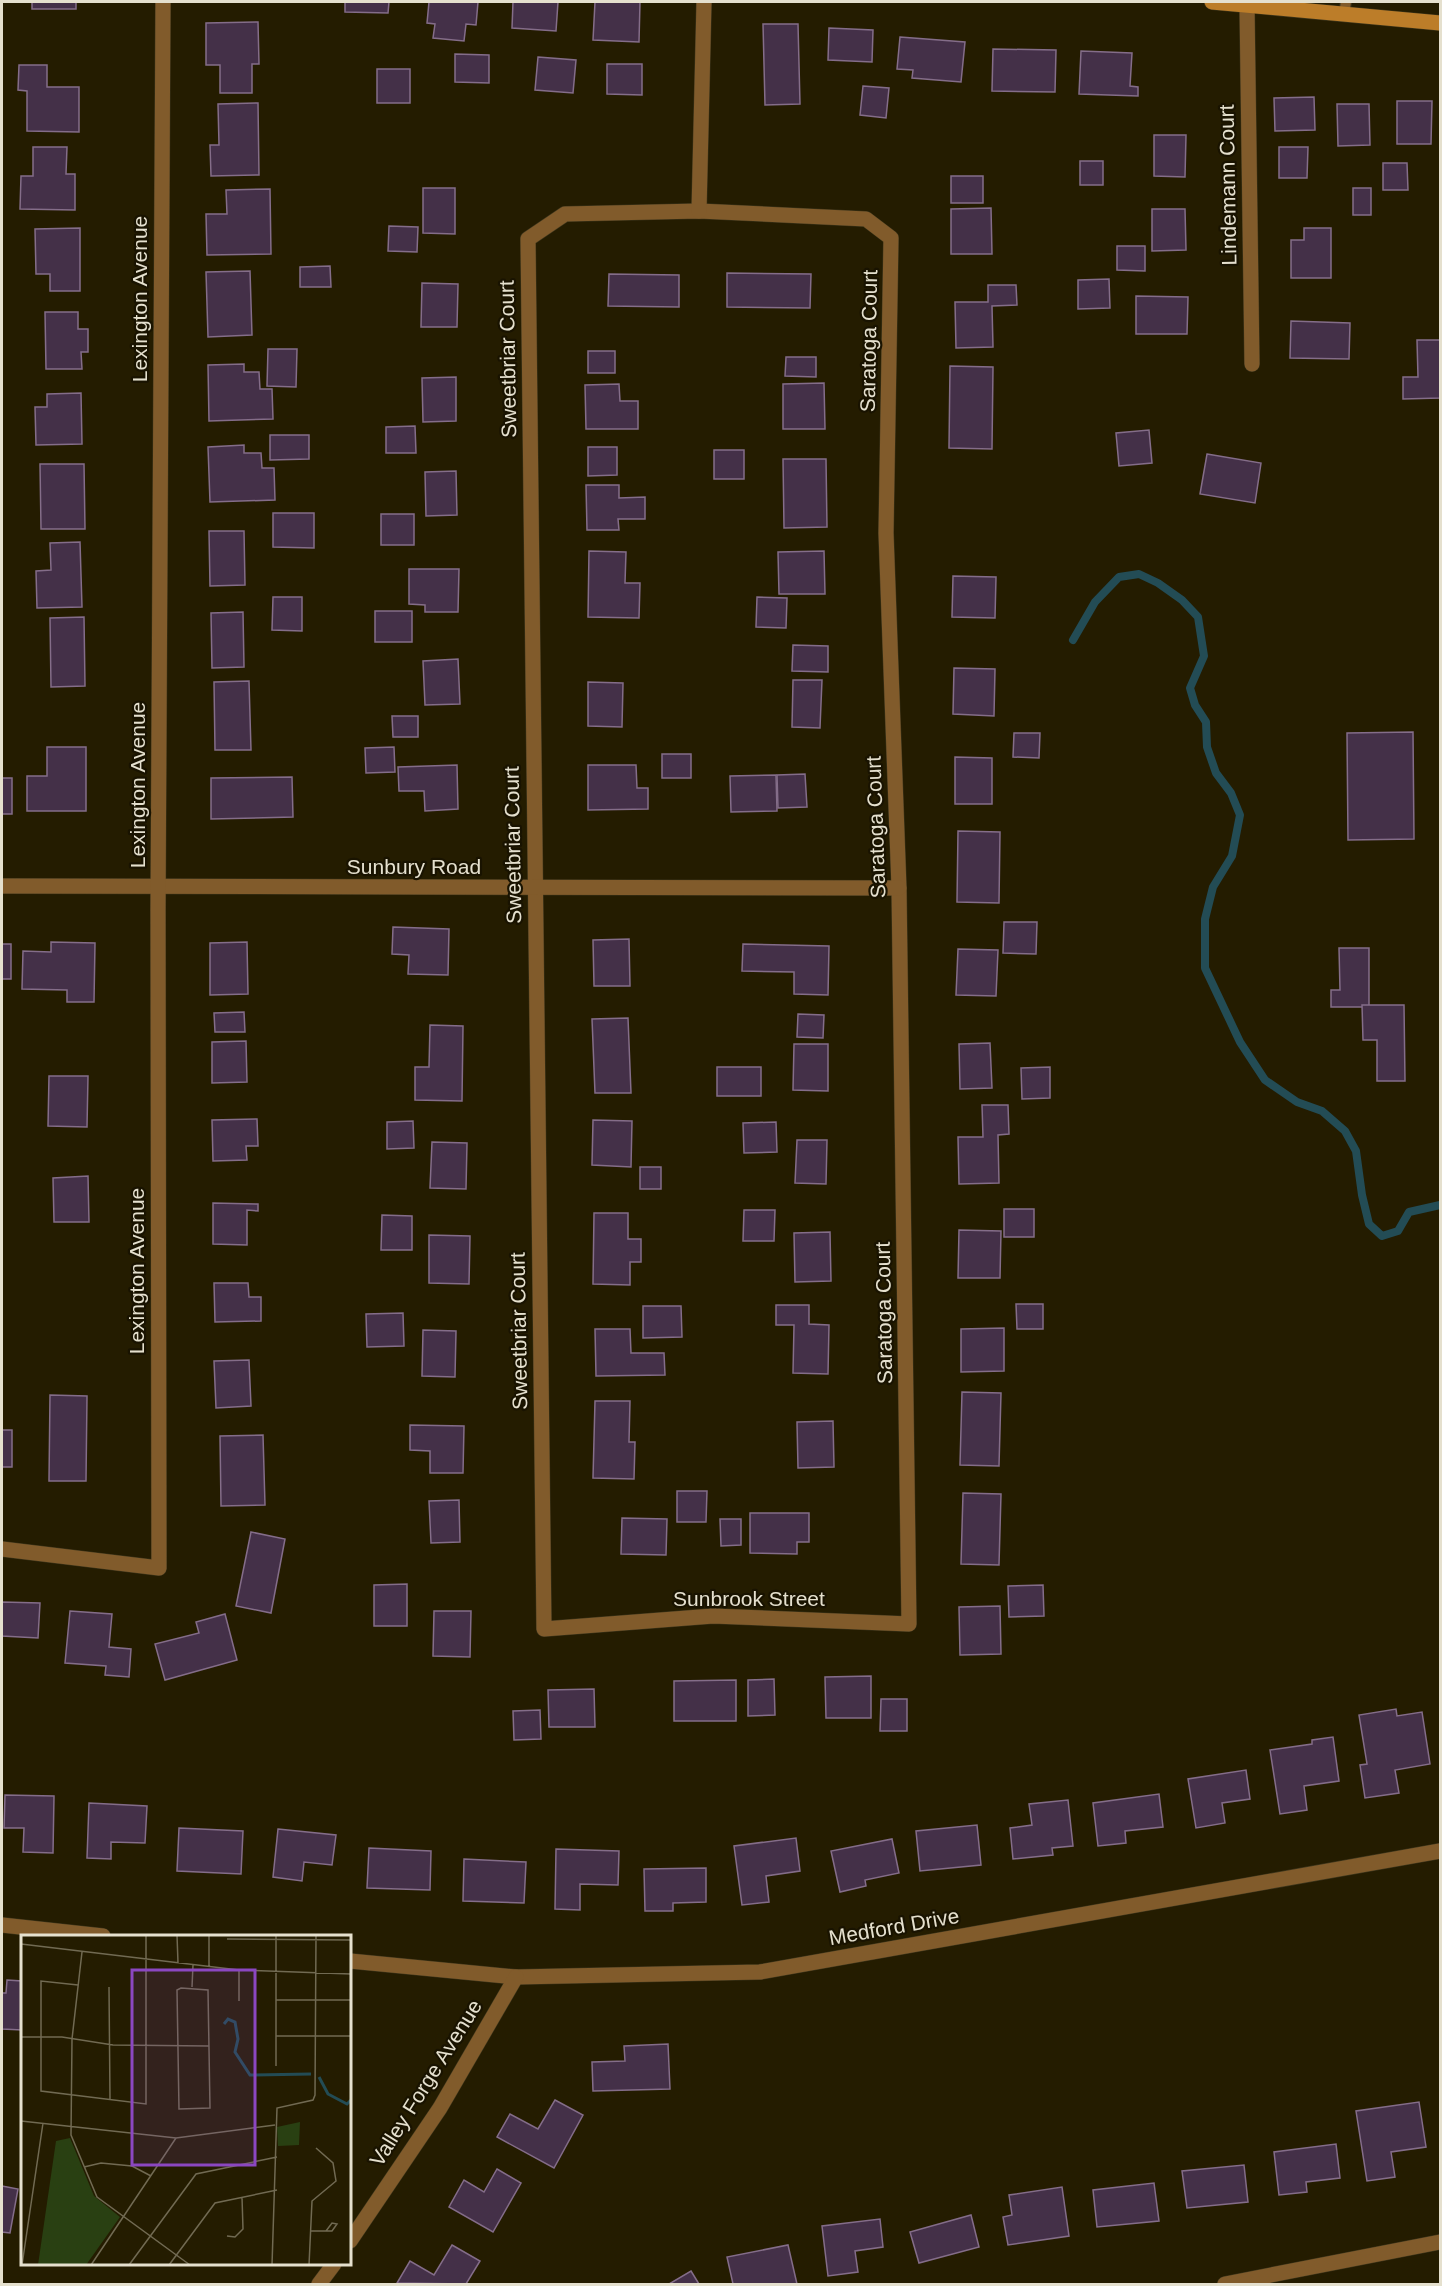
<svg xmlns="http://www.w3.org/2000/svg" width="1442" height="2286" font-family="Helvetica,sans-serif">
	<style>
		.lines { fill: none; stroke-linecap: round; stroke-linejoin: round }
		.stream { stroke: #234c55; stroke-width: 8 }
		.building { fill: #443048; stroke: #846d89; stroke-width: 1.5 }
		.service-casing { stroke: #3f371d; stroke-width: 12 }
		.minor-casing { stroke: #3f371d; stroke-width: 16 }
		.secondary-casing { stroke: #3f371d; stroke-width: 16 }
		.service { stroke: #815b2b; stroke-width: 10 }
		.minor { stroke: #815b2b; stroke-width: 15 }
		.secondary { stroke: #bc7d29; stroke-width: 15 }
		.labels { text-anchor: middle; stroke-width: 4.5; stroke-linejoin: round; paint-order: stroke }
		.street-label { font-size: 21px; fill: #e5e0ce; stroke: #191300 }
		.inset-river { fill: none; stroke: #234c55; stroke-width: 3 }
		.inset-road { fill: none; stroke: #716a52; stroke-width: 1.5 }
		.view { fill: #8b47c1; fill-opacity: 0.15; stroke: #8b47c1; stroke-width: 3 }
		.inset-edge { fill: none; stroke: #e5e0ce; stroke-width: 3 }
	</style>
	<rect width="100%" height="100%" fill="#241c00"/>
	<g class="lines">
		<path class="stream" d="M1073,640L1095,602L1119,577L1139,574L1158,583L1182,600L1198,617L1204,656L1190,688L1195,705L1206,722L1207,747L1216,773L1231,793L1240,815L1232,856L1213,887L1205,919V968L1240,1042L1265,1080L1297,1102L1322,1111L1345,1131L1356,1151L1362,1195L1369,1224L1382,1236L1398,1231L1409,1212L1440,1205"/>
	</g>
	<g class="building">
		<rect x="32" y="2" width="44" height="7"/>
		<path d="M345,2H389L388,13L345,12Z"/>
		<path d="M429,2H478L476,25L466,24L464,41L433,38L435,24L427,23Z"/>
		<path d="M513,2H558L556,31L512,28Z"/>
		<path d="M595,2H640L639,42L593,40Z"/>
		<path d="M258,22L259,64H252V93H220V65H206V23Z"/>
		<path d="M763,24H798L800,104L765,105Z"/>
		<path d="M829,28L873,30L872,62L828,60Z"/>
		<path d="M900,37L965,42L961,82L912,78L913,70L897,69Z"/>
		<path d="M993,49L1056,50L1055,92L992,91Z"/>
		<path d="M1081,51L1132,53L1130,86L1138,87V96L1079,94Z"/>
		<path d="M455,54L489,55V83L455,82Z"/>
		<path d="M538,57L576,60L573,93L535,90Z"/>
		<path d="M607,64H642V95L607,94Z"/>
		<path d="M19,65H47V87H79V132L27,131V91L18,90Z"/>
		<rect x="377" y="69" width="33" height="34"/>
		<path d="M863,86L889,88L886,118L860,115Z"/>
		<path d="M1314,97L1315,130L1275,131L1274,98Z"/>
		<path d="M1397,101H1432L1431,144H1397Z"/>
		<path d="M258,103L259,175L211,176L210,145H219L218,104Z"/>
		<path d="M1337,104H1369L1370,145L1338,146Z"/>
		<path d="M1154,135H1186L1185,177L1154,176Z"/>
		<path d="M33,147H67L66,174H75V210L20,209L21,176H33Z"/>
		<path d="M1279,147H1308L1307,178H1279Z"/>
		<rect x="1080" y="161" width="23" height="24"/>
		<path d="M1383,163H1407L1408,190H1383Z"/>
		<rect x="951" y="176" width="32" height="27"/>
		<path d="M423,188H455V234L423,233Z"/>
		<rect x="1353" y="188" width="18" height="27"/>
		<path d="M270,189L271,254L207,255L206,214H227L226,190Z"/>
		<path d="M991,208L992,254H951V209Z"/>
		<path d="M1152,209H1185L1186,250L1152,251Z"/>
		<path d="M389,226L418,227L417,252L388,251Z"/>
		<path d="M80,228V291H50V274H36L35,229Z"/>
		<path d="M1304,228H1331V278H1291V240H1304Z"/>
		<path d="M1117,246H1145V271L1117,270Z"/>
		<path d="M330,266L331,287H300V267Z"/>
		<path d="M250,271L252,335L208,337L206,272Z"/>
		<path d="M727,273L811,274L810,308L727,307Z"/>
		<path d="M609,274L679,275V307L608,306Z"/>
		<path d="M1109,279L1110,308L1078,309V280Z"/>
		<path d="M422,283L458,284L457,327H421Z"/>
		<path d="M988,285H1016L1017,305L992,306L993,347L956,348L955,302H988Z"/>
		<path d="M1136,296L1188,297L1187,334H1136Z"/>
		<path d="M45,312H78V329H88V352H81L82,369H46Z"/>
		<path d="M1291,321L1350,323L1349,359L1290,358Z"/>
		<path d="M1417,340H1440V398L1403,399V377H1418Z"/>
		<path d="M268,349H297L296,387L267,386Z"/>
		<rect x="588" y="351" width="27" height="22"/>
		<path d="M786,357H816V377L785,376Z"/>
		<path d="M244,364V372H259L260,389H272L273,419L209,421L208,365Z"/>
		<path d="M950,366L993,367L992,449L949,448Z"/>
		<path d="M456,377V421L423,422L422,378Z"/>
		<path d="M824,383L825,429H783V384Z"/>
		<path d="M619,384L620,401H638V429H586L585,385Z"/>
		<path d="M81,393L82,444L36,445L35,407H47V394Z"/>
		<path d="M415,426L416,453H386V427Z"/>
		<path d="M1149,430L1152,463L1119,466L1116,433Z"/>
		<path d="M270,435H309V459L270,460Z"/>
		<path d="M244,445V453H261L262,468H274L275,500L210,502L208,447Z"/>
		<path d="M588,447H617V475L588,476Z"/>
		<rect x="714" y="450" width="30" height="29"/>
		<path d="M1207,454L1261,463L1255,503L1200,494Z"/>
		<path d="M783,459H826L827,527L784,528Z"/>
		<path d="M40,464H84L85,529H41Z"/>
		<path d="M456,471L457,515L426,516L425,472Z"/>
		<path d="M586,485H619V498L645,497V519H618L619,530H587Z"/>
		<path d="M273,513H314V548L273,547Z"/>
		<rect x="381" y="514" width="33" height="31"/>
		<path d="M209,531H244L245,585L210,586Z"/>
		<path d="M80,542L82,607L37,608L36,571L51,570L50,543Z"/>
		<path d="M589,551L626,552L625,583H640L639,618L588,617Z"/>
		<path d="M824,551L825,594H779L778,552Z"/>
		<path d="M409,569H459L458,612H425V605L409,604Z"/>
		<path d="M953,576L996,577L995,618L952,617Z"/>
		<path d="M273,597H302V631L272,630Z"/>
		<path d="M757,597L787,598L786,628L756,627Z"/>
		<rect x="375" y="611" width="37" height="31"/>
		<path d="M243,612L244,667L212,668L211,613Z"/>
		<path d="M84,617L85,686L51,687L50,618Z"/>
		<path d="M793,645L828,646V672L792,671Z"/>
		<path d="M458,659L460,704L425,705L423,661Z"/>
		<path d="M954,668L995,669L994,716L953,714Z"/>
		<path d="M793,680H822L820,728L792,727Z"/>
		<path d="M249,681L251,750H215L214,682Z"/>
		<path d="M588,682L623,683L622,727L588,726Z"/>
		<path d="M392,716H418V737H393Z"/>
		<path d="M1413,732L1414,839L1348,840L1347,733Z"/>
		<path d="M1014,733H1040L1039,758L1013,757Z"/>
		<path d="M47,747H86V811H27V776H47Z"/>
		<path d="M394,747L395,772L366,773L365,748Z"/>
		<rect x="662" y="754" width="29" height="24"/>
		<path d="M955,757L992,758V804H955Z"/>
		<path d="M457,765L458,809L425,811L424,791H399L398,767Z"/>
		<path d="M588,765H636L637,788H648V809L588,810Z"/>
		<path d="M805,774L807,807L778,808L777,775Z"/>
		<path d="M776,775L777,811L731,812L730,776Z"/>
		<path d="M292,777L293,817L211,819V778Z"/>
		<rect x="2" y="778" width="10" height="36"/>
		<path d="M958,831L1000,832L999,903L957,902Z"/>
		<path d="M1004,922H1037L1036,954L1003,953Z"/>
		<path d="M393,927L449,929L448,975L408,974L409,955L392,954Z"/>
		<path d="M629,939L630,986H594L593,940Z"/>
		<path d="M51,942L95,943L94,1002H67V990L22,989L23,951L51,952Z"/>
		<path d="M247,942L248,994L210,995V943Z"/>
		<rect x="2" y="944" width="9" height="35"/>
		<path d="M743,944L829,946L828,995L794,994V972L742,971Z"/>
		<path d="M1339,948H1369V1007H1331V990H1340Z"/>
		<path d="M958,949L998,950L996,996L956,995Z"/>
		<path d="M1362,1005H1404L1405,1081H1377V1040H1363Z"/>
		<path d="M244,1012L245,1032H215L214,1013Z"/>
		<path d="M798,1014L824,1015L823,1038L797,1037Z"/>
		<path d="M628,1018L631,1093H595L592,1019Z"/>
		<path d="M430,1025L463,1026L462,1101L415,1100V1067H429Z"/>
		<path d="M246,1041L247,1082L212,1083V1042Z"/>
		<path d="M990,1043L992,1088L960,1089L959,1044Z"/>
		<path d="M794,1044H828V1091L793,1090Z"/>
		<rect x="717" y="1067" width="44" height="29"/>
		<path d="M1050,1067V1098L1022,1099L1021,1068Z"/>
		<path d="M49,1076H88L87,1127L48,1126Z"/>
		<path d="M982,1105H1008L1009,1134L998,1135L999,1183L959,1184L958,1137H983Z"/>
		<path d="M257,1119L258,1146H246L247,1160L213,1161L212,1120Z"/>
		<path d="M593,1120L632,1121L631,1167L592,1165Z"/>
		<path d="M413,1121L414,1148L387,1149V1122Z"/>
		<path d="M776,1122L777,1152L744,1153L743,1123Z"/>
		<path d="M797,1140H827L826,1184L795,1183Z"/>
		<path d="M432,1142L467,1143L466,1189L430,1188Z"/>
		<rect x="640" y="1167" width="21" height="22"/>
		<path d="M88,1176L89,1222H54L53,1178Z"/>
		<path d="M213,1203L258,1204V1211L247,1210V1245L213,1244Z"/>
		<rect x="1004" y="1209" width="30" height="28"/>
		<path d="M744,1210H775L774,1241H743Z"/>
		<path d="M594,1213H628V1239H641V1262H630V1285L593,1284Z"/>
		<path d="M382,1215L412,1216V1250H381Z"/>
		<path d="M959,1230L1001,1231L1000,1278H958Z"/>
		<path d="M830,1232L831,1281L795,1282L794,1233Z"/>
		<path d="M429,1235L470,1236L469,1284L429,1283Z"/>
		<path d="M214,1283H248L249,1297H261V1321L215,1322Z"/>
		<path d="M1016,1304H1043V1329H1017Z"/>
		<path d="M776,1305H809V1324L829,1325L828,1374L793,1373L794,1325H776Z"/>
		<path d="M643,1306H681L682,1337L643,1338Z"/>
		<path d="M403,1313L404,1346L367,1347L366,1314Z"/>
		<path d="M1004,1328V1371L961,1372V1329Z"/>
		<path d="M595,1329H630L631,1353H664L665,1375L596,1376Z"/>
		<path d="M423,1330L456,1331L455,1377L422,1376Z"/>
		<path d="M249,1360L251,1406L216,1408L214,1361Z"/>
		<path d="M962,1392L1001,1393L999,1466L960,1465Z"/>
		<path d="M50,1395L87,1396L86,1481H49Z"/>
		<path d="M595,1401H630L629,1442H635L634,1479L593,1478Z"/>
		<path d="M833,1421L834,1467L798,1468L797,1422Z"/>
		<path d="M410,1425L464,1426L463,1473H430V1451L410,1450Z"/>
		<rect x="2" y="1430" width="10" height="37"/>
		<path d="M263,1435L265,1505L221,1506L220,1436Z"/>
		<path d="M677,1491H707L706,1522H677Z"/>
		<path d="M963,1493L1001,1494L999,1565L961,1564Z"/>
		<path d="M459,1500L460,1542L431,1543L429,1501Z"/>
		<path d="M750,1513H809V1542H797V1554L750,1553Z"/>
		<path d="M622,1518L667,1519L666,1555L621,1554Z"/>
		<path d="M720,1519H741V1545L721,1546Z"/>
		<path d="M251,1532L285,1539L271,1613L236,1606Z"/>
		<path d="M407,1584V1626H374V1585Z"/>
		<path d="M1043,1585L1044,1616L1009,1617L1008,1586Z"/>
		<path d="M2,1602L40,1603L38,1638L2,1636Z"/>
		<path d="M1000,1606L1001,1654L960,1655L959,1607Z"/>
		<path d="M70,1611L112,1614L109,1647L131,1649L129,1677L105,1675L106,1666L65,1663Z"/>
		<path d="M434,1611H471L470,1657L433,1656Z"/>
		<path d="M225,1614L237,1660L165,1680L155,1644L199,1633L196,1622Z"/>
		<path d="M871,1676V1718H826L825,1677Z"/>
		<path d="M774,1679L775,1715L748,1716V1680Z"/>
		<path d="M736,1680V1721H674V1681Z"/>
		<path d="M594,1689L595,1727H549L548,1690Z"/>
		<path d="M881,1699H907V1731H880Z"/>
		<path d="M1396,1709L1397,1716L1422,1712L1430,1764L1395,1770L1399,1793L1365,1798L1360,1765L1367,1764L1359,1715Z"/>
		<path d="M540,1710L541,1739L514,1740L513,1711Z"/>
		<path d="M1333,1737L1339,1781L1304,1786L1307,1810L1280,1814L1270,1750L1312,1744V1740Z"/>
		<path d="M1246,1770L1250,1799L1222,1803L1225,1823L1196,1828L1188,1779Z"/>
		<path d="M1159,1794L1163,1827L1125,1831L1126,1843L1098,1846L1093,1803Z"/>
		<path d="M5,1795L54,1796L53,1853L23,1852L24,1828H4Z"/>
		<path d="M1068,1800L1073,1846L1052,1848L1053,1855L1013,1859L1010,1828L1032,1825L1029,1804Z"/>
		<path d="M89,1803L147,1806L145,1843L111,1842V1859L87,1858Z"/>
		<path d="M977,1825L981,1865L920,1871L916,1831Z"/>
		<path d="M179,1828L243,1831L241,1874L177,1871Z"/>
		<path d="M278,1829L336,1835L332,1865L304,1862L302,1881L273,1877Z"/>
		<path d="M796,1838L800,1871L766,1876L769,1902L742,1905L734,1846Z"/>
		<path d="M892,1839L899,1873L865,1880L866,1886L840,1892L831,1851Z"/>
		<path d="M369,1848L431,1851L430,1890L367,1888Z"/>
		<path d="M556,1849L619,1851L618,1885L580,1884V1910L555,1909Z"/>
		<path d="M464,1859L526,1862L524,1903L463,1901Z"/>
		<path d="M706,1868V1902L673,1903V1911H645L644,1869Z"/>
		<path d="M7,1980L22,1981V2030L2,2029V1993H6Z"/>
		<path d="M668,2044L670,2089L593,2091L592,2062L625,2061L624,2046Z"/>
		<path d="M555,2100L583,2115L554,2168L497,2137L510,2114L538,2129Z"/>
		<path d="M1419,2102L1426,2147L1391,2152L1395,2177L1367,2181L1356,2111Z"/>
		<path d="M1336,2144L1340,2178L1306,2182L1307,2192L1279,2195L1274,2152Z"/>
		<path d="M1244,2165L1248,2202L1187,2208L1182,2171Z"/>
		<path d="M497,2169L521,2183L493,2232L449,2207L464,2180L484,2192Z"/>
		<path d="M1154,2183L1159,2221L1097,2227L1093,2190Z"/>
		<path d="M2,2186L18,2189L10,2233L2,2232Z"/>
		<path d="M1062,2187L1069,2236L1008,2245L1003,2217L1012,2215L1009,2195Z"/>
		<path d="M971,2215L979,2247L919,2263L910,2232Z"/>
		<path d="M880,2219L883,2247L855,2251L858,2272L828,2276L822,2226Z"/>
		<path d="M452,2245L480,2261L466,2284L397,2283L410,2261L434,2275Z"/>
		<path d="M788,2245L797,2284H733L727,2257Z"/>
		<path d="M691,2271L699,2284H669Z"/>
	</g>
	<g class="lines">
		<g class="service-casing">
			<path id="service" d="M1344,14L1346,2"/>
		</g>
		<g class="minor-casing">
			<g id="minor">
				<path d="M1247,6L1252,364"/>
				<path d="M699,211L866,219L891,238L886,533L899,888L909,1624L713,1616L544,1629L528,239L565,214Z"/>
				<path d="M699,211L704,2"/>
				<path d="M2,886L899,888"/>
				<path d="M2,1549L159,1568L158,911L163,2"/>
				<path d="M2,1925L103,1936"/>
				<path d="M350,1961L516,1977L760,1972L1440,1851"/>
				<path d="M350,2241L440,2108L516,1977"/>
				<path d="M319,2284L334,2264"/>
				<path d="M1225,2284L1440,2242"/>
			</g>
		</g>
		<g class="secondary-casing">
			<path id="secondary" d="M1212,2L1440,23"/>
		</g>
		<use href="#service" class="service"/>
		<use href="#minor" class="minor"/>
		<use href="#secondary" class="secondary"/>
	</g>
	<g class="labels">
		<g class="street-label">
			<text transform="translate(1228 185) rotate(-91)" y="7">Lindemann Court</text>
			<text transform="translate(140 299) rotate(-90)" y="7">Lexington Avenue</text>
			<text transform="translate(869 341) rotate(-89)" y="7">Saratoga Court</text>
			<text transform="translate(508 359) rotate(-91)" y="7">Sweetbriar Court</text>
			<text transform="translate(138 785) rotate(-90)" y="7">Lexington Avenue</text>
			<text transform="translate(876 827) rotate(-92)" y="7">Saratoga Court</text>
			<text transform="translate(513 845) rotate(-91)" y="7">Sweetbriar Court</text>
			<text x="414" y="874">Sunbury Road</text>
			<text transform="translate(137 1271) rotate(-90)" y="7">Lexington Avenue</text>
			<text transform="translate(884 1313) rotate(-91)" y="7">Saratoga Court</text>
			<text transform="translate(519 1331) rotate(-91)" y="7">Sweetbriar Court</text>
			<text x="749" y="1606">Sunbrook Street</text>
			<text transform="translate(894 1927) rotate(-10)" y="7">Medford Drive</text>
			<text transform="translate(426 2083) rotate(-58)" y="7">Valley Forge Avenue</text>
		</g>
	</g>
	<g transform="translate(21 1935)">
		<rect width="330" height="330" fill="#241c00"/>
		<path d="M279,187L278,210L257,211L256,192ZM49,203L73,261L99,282L65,330H17L35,206Z" fill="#294012"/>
		<path class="inset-river" d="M203,89L207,84L214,87L217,104L214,117L229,140L290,139M298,142L307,159L326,169L330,165"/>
		<path class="inset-road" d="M156,0L157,28M188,0V32M255,0V131M206,4L330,5M0,9L218,35L330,39M61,17L51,104L50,200L76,262L169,330M218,35V66M57,50L20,46V156L125,169V0M88,52L89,164M171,52L172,30M160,53L187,55L189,173L158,174L156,55ZM255,65H330M255,101H330M0,102H41L92,110L188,111M0,186L155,203L254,190M63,232L80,228L111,231L130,241M289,296H311L316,289L311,288L305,296M206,301L214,302L222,294L221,262M1,330L22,188M70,330L155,203M108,330L175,239L256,222M148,330L194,268L256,255M251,330L256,173L292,165L294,160L295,0M288,330L291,266L315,246L312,228L295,213"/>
		<path class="view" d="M111,35H234V230H111Z"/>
		<rect width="330" height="330" class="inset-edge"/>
	</g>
	<rect width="1442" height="2286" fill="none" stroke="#e5e0ce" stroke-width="6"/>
</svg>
